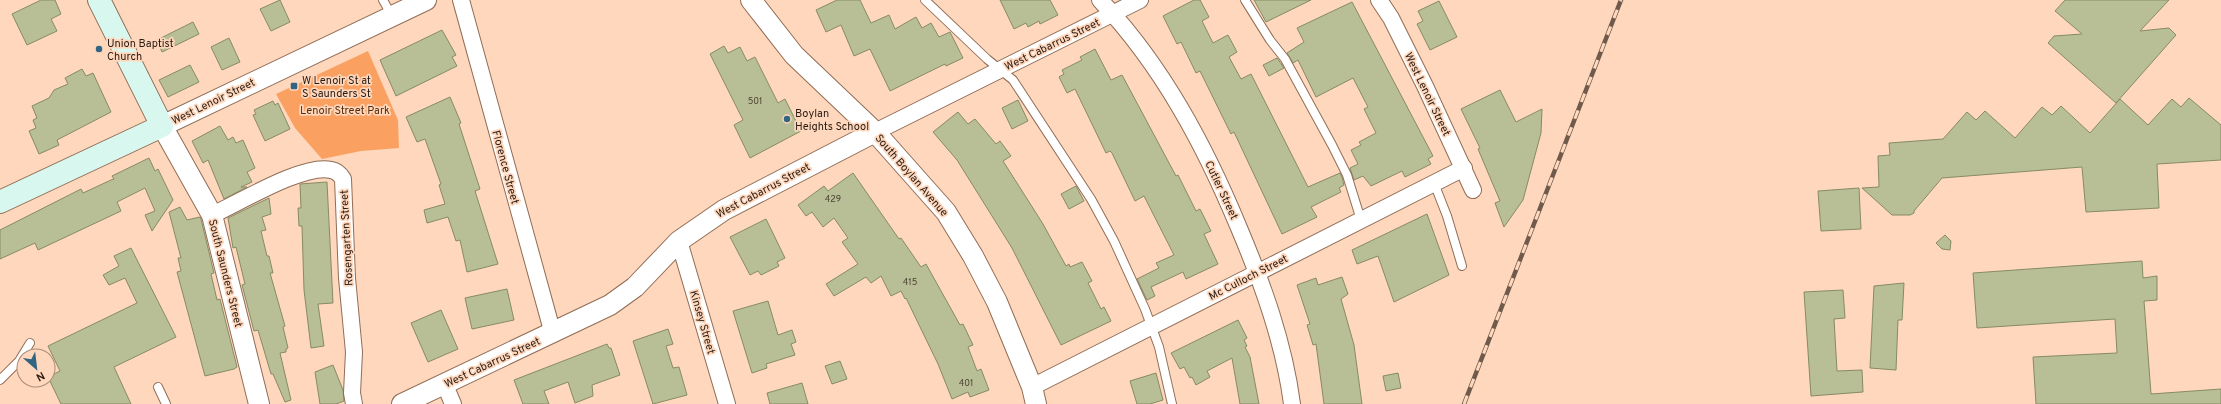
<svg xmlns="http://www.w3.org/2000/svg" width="2221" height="404" font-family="Overpass,sans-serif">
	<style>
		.green { fill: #faa161 }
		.building { fill: #b8be95; stroke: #868b64 }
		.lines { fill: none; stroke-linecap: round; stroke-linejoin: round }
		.service-casing { stroke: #906d56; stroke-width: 10 }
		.minor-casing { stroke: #906d56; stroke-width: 18 }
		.tertiary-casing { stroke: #906d56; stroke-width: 22 }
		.secondary-casing { stroke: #906d56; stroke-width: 24 }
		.service { stroke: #fff; stroke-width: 8 }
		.minor { stroke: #fff; stroke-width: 16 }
		.tertiary { stroke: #fff; stroke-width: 20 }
		.secondary { stroke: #d8f8ef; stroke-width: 22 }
		.rail-casing { stroke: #705a4b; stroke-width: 4.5 }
		.rail { stroke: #fed7bd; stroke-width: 3; stroke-dasharray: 9; stroke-linecap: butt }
		.poi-dot { fill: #316582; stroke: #fed7bd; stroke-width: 1.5 }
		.labels { text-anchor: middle; stroke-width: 3.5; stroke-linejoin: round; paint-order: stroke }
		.number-label { font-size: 9px; fill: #4d4433 }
		.poi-label { font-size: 11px; fill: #291b12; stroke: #fed7bd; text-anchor: start }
		.street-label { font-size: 11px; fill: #291b12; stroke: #fed7bd }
		.park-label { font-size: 11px; fill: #572c08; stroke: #fed7bd }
	</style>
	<rect width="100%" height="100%" fill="#fed7bd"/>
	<path class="green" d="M368,51L398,120L399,148L361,151L322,159L295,128L276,94Z"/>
	<g class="building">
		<path d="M41,0H55L61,14L51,19L57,31L27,45L12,14Z"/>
		<path d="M280,0L290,22L271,31L260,9Z"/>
		<path d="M837,0H860L871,23L889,15L895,29L916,17L922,28L931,23L939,37L950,32L963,58L946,66L945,64L890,91L870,49L854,56L841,25L826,32L816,10Z"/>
		<path d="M1000,0H1050L1058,15L1040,24L1039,21L1028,27L1026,23L1014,29Z"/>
		<path d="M1194,0H1200L1209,17L1202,21L1213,43L1228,35L1237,52L1229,57L1241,79L1251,74L1308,187L1340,173L1342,177L1344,185L1339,188L1341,192L1311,207L1317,217L1282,234L1234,132L1231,134L1200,71L1196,73L1181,42L1177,44L1163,16Z"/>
		<path d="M1254,0H1311L1266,22Z"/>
		<path d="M2065,0H2169L2140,31L2169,28L2176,35L2116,103L2048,43L2054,36L2082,34L2055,11Z"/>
		<path d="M1439,1L1457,37L1430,50L1417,24L1423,21L1418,11Z"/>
		<path d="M1352,2L1433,156L1428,159L1431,164L1405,177L1402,171L1371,186L1363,176L1354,180L1350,168L1358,164L1351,150L1361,145L1359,142L1376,133L1364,109L1368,107L1353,78L1316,97L1298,60L1293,63L1287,53L1304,42L1297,28Z"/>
		<path d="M193,22L199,34L162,52L157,40Z"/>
		<path d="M442,30L456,55L452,57L457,66L396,96L380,60Z"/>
		<path d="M229,38L240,62L222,70L211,47Z"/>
		<path d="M724,46L728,53L740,47L747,61L755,57L778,103L785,99L801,131L750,158L734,125L743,120L710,54Z"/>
		<path d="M1095,49L1111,80L1122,75L1176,176L1178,175L1196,211L1200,209L1211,231L1204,234L1218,264L1186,279L1183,272L1151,287L1155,296L1147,300L1137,279L1159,268L1156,263L1174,255L1144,196L1135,201L1112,153L1110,151L1106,153L1075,89L1067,93L1059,77L1064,74L1062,70L1082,60L1080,57Z"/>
		<path d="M1277,58L1284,68L1269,76L1263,65Z"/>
		<path d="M190,65L199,82L168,97L159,80Z"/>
		<path d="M82,69L86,76L93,73L111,112L57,140L59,145L39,154L29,131L36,128L33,120L37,118L32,106L49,98L54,90L68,84L65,78Z"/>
		<path d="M1500,90L1516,122L1542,109L1541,133L1523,200L1504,227L1495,203L1500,201L1478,149L1480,148L1461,109Z"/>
		<path d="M450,97L461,123L459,124L480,189L475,191L498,264L467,272L460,240L456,241L448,217L427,223L424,210L445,204L439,185L441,184L425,139L417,142L406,117Z"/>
		<path d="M2189,98L2221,125V160L2157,164L2159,208L2086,212L2082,167L1942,178L1914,211V213L1910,215H1892L1862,188L1879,187L1878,156L1890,155L1889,143L1943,139L1967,112L1976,120L1985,111L2015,138L2042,107L2052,115L2061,106L2090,133L2120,99L2148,125L2172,99L2181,107Z"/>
		<path d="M1018,100L1028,121L1012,129L1002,108Z"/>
		<path d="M273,101L275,105L278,103L290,129L265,141L253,115L256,114L254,110Z"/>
		<path d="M958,112L968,124L975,119L996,144L1000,141L1011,156L1003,161L1043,224L1066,266L1069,264L1070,267L1082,262L1092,281L1088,283L1101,309L1104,307L1111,321L1061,345L1012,248L957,160L933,132Z"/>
		<path d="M220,126L228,140L233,137L236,143L243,140L255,168L247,172L252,182L241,187H247L224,199L208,160L203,163L192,141Z"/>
		<path d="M149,158L155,171L158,169L173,200L152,231L145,215L155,211L145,188L117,202L121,211L38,250L35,243L0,259V230L81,189L83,193L111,180L114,179L112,176Z"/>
		<path d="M853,173L899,239L901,238L921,267L926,264L960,325L963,324L973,345L968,347L977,371L981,369L989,390L970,397L968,392L952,399L938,364L906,298L905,299L901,291L891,296L881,276L871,283L866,277L834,296L826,284L858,264L842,242L848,238L834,218L823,227L812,212L806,216L798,205L824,186L828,191Z"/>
		<path d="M327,182L333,303L318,304L324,346L311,348L304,290L302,226H299L298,208H301L300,184Z"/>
		<path d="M1076,186L1084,201L1069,209L1061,194Z"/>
		<path d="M1859,188L1861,229L1821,231L1818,191Z"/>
		<path d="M269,198L271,214L262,217L266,230L261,231L267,256H269L273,273H270L285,326L283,327L288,348L286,349V352L280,353L291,400L285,402L273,374H271L258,330L254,331L242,285L245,284L236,247L233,248L228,218Z"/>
		<path d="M180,207L187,220L200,217L201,219L214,273L211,274L217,300L220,299L237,367L234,369L205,376L177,272L181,271L178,258H181L169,212Z"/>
		<path d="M1427,214L1449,275L1394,302L1378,256L1357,264L1352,250Z"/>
		<path d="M766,219L785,258L777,262L779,266L761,275L758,271L750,275L730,237Z"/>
		<path d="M1945,235L1951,241L1950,250L1942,249L1936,243Z"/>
		<path d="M131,248L176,337L114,367L131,404H61L48,377L60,371L48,346L137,303L125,278L109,285L103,275L119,266L114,256Z"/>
		<path d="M2142,261L2143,278L2157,276V300L2144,301L2151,394L2221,389V404H2036L2033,357L2117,353L2115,319L1977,328L1973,273Z"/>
		<path d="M1342,277L1348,294L1341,299L1354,345L1362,404H1324L1316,344L1313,345L1307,325L1310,324L1297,285L1316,278L1318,285Z"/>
		<path d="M1904,283L1902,320H1898L1896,370L1870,368L1874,286Z"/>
		<path d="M507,289L514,320L472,329L465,298Z"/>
		<path d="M1843,290L1845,318L1834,319L1837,371L1862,370L1863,392L1811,396L1804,292Z"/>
		<path d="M768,301L778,335L792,330L796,342L791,344L795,355L766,364L767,368L752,373L733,311Z"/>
		<path d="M441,310L458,349L428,362L411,323Z"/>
		<path d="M1238,320L1247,338L1244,340L1247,346L1245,347L1250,357L1259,404H1240L1232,358L1207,371L1210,377L1196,385L1192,377L1190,378L1184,367L1180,369L1171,353Z"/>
		<path d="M668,329L673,344L666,346L673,368L679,367L687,395L653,404L633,341Z"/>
		<path d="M607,344L609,348H611L620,375L592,385L593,396L575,403L568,382L544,391L549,404H523L514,380Z"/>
		<path d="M840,361L847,379L832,384L825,366Z"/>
		<path d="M333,365L343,390L344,401L336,404H320L315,372Z"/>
		<path d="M1156,373L1163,400L1150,404H1137L1130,381Z"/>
		<path d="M1398,373L1401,388L1386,391L1383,376Z"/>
		<path d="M802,383L808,404H770L767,393Z"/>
	</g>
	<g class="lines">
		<g class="service-casing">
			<g id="service">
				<path d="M383,0L392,16"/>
				<path d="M925,0L987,59L1013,80L1091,199L1114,241L1145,309L1159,347L1172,404"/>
				<path d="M1245,0L1270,40L1285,59L1332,145L1347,175L1361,220"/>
				<path d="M1434,183L1447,216L1462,266"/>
				<path d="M0,380L19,361L30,343"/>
				<path d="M158,387L166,404"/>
			</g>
		</g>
		<g class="minor-casing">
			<g id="minor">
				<path d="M461,0L553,334"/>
				<path d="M1100,0C1162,65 1205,146 1239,228C1263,285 1284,343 1292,404"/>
				<path d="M1379,0L1391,18L1425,86L1473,190"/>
				<path d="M875,132L1140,0"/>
				<path d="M212,215C239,203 304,163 331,170C337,171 340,174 343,179L347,278L354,352L352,393L354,404"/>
				<path d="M679,241L727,404"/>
				<path d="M445,385L453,404"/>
				<path d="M1032,387L1464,168"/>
			</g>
		</g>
		<g class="tertiary-casing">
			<g id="tertiary">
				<path d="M751,0L794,55L875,132L946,212L973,256L997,302L1032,387L1036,404"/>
				<path d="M259,404L212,215L162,126L426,0"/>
				<path d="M402,404L610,305L635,287L679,241L724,210L875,132"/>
			</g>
		</g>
		<g class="secondary-casing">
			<path id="secondary" d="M0,202L162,126L99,0"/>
		</g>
		<use href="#service" class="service"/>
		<use href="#minor" class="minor"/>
		<use href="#tertiary" class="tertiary"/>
		<use href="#secondary" class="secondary"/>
		<g class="rail-casing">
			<path id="rail" d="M1464,404L1621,0"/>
		</g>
		<use href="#rail" class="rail"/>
	</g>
	<g class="poi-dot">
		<circle cx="99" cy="49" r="4"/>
		<rect x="290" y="82" width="8" height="8" rx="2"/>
		<circle cx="787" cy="119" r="4"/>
	</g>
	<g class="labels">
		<g class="number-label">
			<text x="755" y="104">501</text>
			<text x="833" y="202">429</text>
			<text x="910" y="285">415</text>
			<text x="966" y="386">401</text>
		</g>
		<g class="poi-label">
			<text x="107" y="47">Union Baptist<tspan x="107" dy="13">Church</tspan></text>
			<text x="302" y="84">W Lenoir St at<tspan x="302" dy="13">S Saunders St</tspan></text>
			<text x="795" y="117">Boylan<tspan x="795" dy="13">Heights School</tspan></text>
		</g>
		<g class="street-label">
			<text transform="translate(1052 44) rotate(-26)" y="4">West Cabarrus Street</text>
			<text transform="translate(1428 94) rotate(64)" y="4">West Lenoir Street</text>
			<text transform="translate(213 101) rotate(-26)" y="4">West Lenoir Street</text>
			<text transform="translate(506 167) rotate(75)" y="4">Florence Street</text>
			<text transform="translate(912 175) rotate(49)" y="4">South Boylan Avenue</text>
			<text transform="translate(763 190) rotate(-28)" y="4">West Cabarrus Street</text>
			<text transform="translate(1222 190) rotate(65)" y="4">Cutler Street</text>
			<text transform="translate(346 238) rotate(-93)" y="4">Rosengarten Street</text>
			<text transform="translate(226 273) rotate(76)" y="4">South Saunders Street</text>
			<text transform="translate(1248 277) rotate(-27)" y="4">Mc Culloch Street</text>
			<text transform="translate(703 322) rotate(74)" y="4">Kinsey Street</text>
			<text transform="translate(492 362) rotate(-25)" y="4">West Cabarrus Street</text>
		</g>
		<g class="park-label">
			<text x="345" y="114">Lenoir Street Park</text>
		</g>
	</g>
	<g transform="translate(36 368) rotate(152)"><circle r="19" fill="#fed7bd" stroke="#a98c79"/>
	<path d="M0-3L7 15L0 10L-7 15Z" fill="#316582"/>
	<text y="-6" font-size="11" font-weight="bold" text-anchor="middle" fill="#291b12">N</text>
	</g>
</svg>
